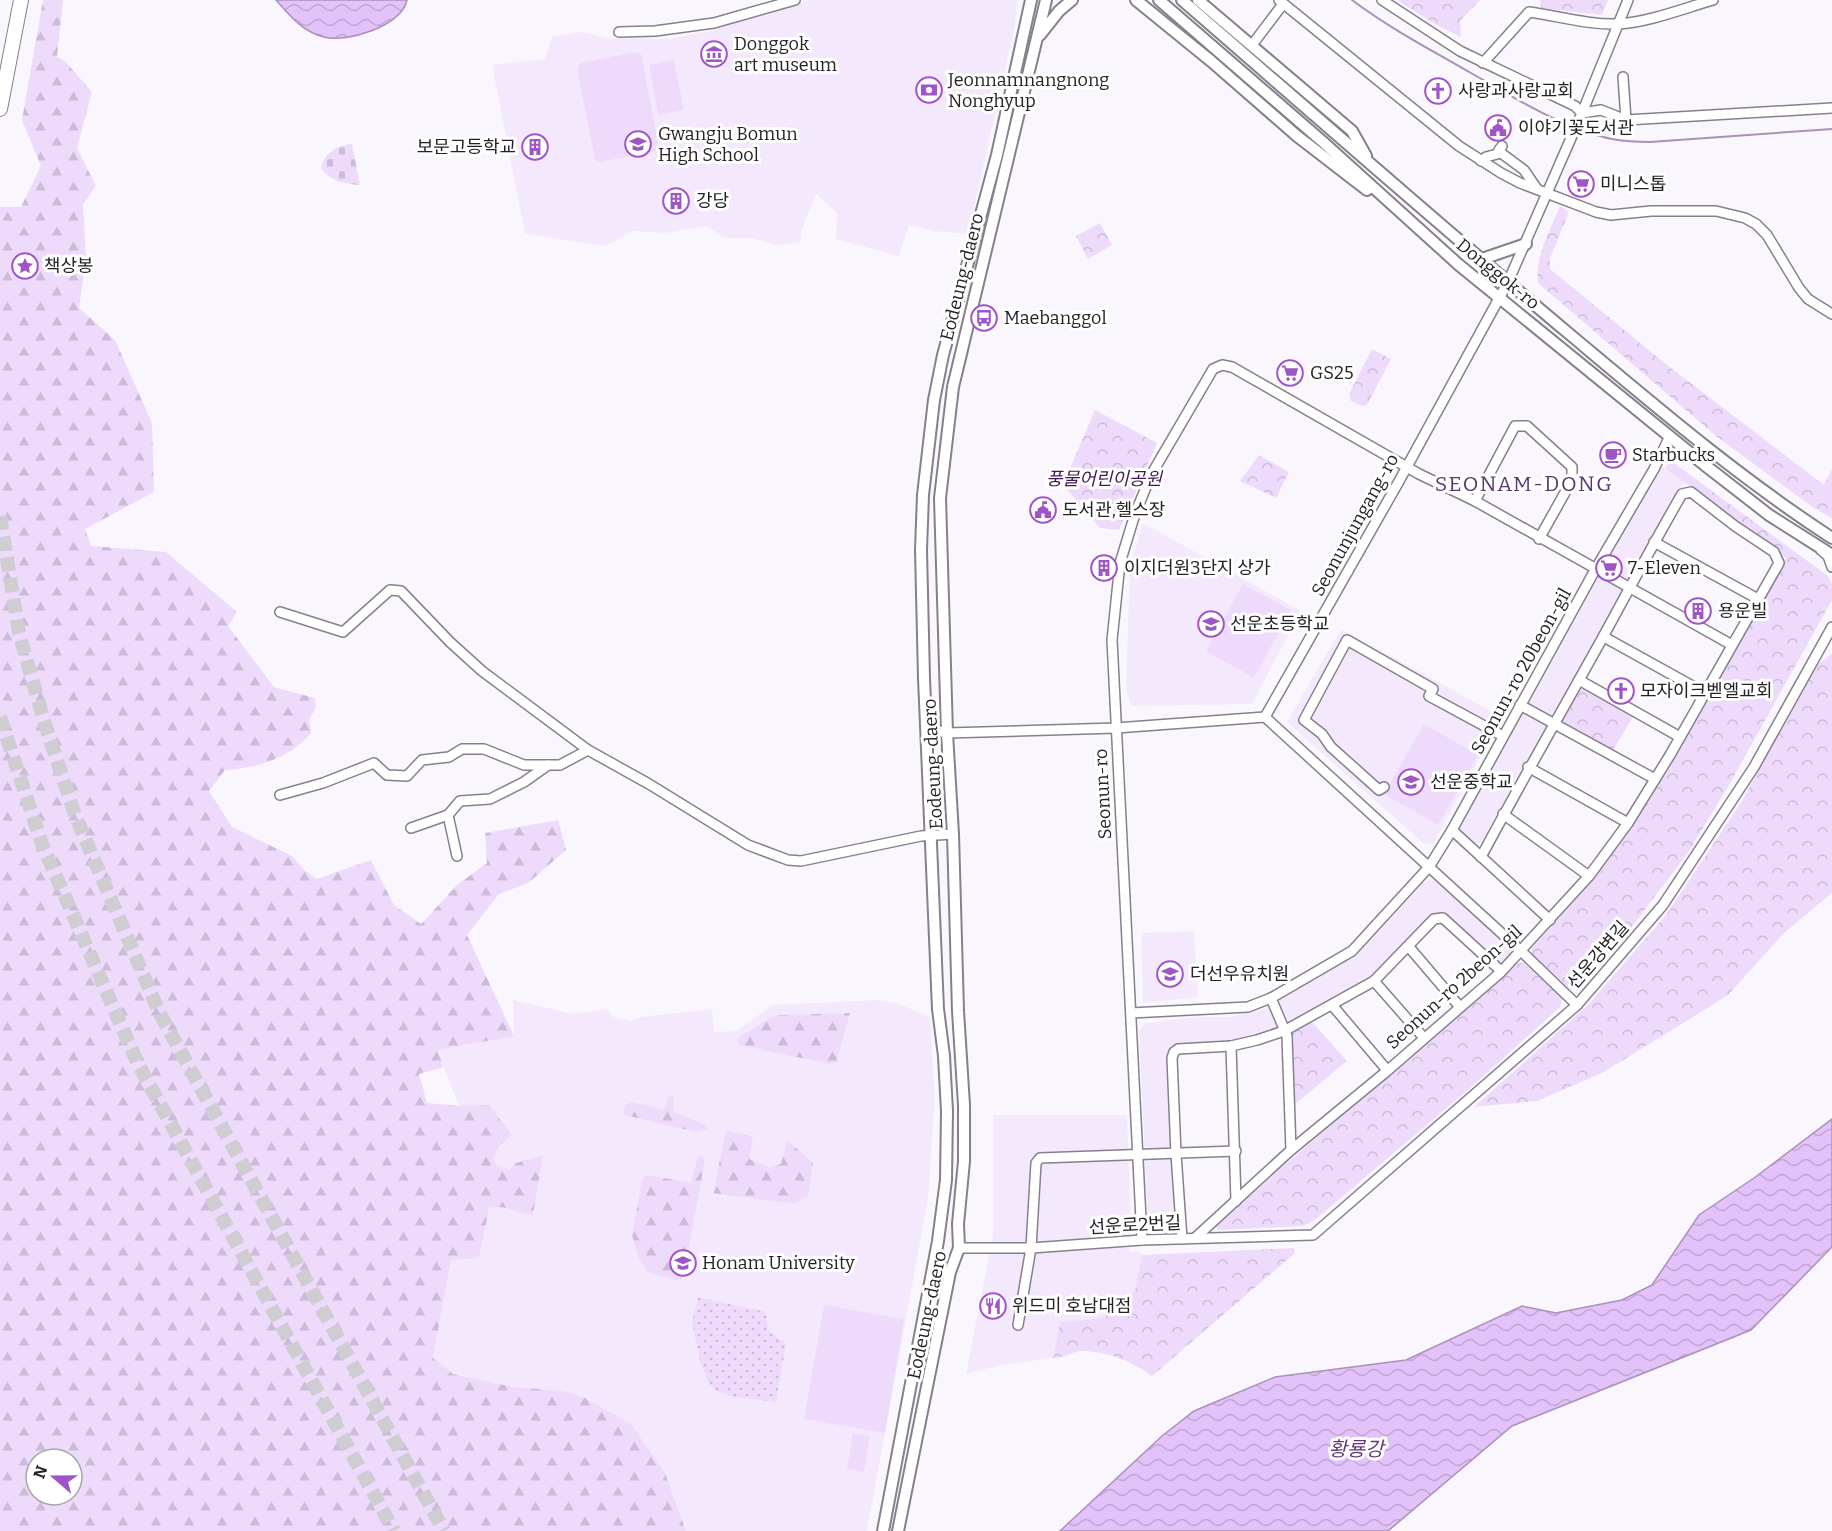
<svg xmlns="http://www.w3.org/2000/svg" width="1832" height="1531" font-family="Bitter,'Noto Sans KR',serif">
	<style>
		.built { fill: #f4e9fc }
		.grass { fill: url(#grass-dots) }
		.forest { fill: url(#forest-firs); fill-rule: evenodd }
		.cemetery { fill: url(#cemetery-stones) }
		.park { fill: url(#park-crowns) }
		.garden { fill: #eedbfc }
		.water { fill: url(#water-waves); stroke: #aa91ba; stroke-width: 1.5 }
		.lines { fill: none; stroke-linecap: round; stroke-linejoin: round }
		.stream { stroke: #aa91ba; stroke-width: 2 }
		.highway-tunnel { stroke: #cfccd2; stroke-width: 14; stroke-dasharray: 14 7; stroke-linecap: butt }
		.minor-casing { stroke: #87808b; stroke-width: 12 }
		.major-casing { stroke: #87808b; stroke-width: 14 }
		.highway-casing { stroke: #87808b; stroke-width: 16 }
		.minor { stroke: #fff; stroke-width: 9 }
		.major { stroke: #fff; stroke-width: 10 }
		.highway { stroke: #fff; stroke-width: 14 }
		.labels { text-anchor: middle; stroke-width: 6; stroke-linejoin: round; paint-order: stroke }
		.poi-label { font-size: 18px; fill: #252226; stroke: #fff; text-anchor: start }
		.street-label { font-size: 18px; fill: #252226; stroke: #fff }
		.park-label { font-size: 18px; font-style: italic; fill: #411757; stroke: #fff }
		.water-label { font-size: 20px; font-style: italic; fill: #603678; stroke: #fff }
		.quarter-label { font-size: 21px; letter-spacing: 1.5px; fill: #5c3871; stroke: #fff }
	</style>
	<defs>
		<pattern id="grass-dots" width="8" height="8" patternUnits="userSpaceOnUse" patternTransform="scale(1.5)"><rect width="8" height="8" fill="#eedbfc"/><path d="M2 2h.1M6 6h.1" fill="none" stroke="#ccbcd8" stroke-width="1.8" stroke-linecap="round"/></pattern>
		<pattern id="forest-firs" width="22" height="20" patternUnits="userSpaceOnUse" patternTransform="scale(1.5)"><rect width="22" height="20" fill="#eedbfc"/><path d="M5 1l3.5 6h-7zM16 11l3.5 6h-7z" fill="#ccbcd8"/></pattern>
		<pattern id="cemetery-stones" width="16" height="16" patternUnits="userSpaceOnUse" patternTransform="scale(1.5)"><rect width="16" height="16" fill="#eedbfc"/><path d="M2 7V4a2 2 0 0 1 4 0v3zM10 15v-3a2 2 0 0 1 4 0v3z" fill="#ccbcd8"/></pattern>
		<pattern id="park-crowns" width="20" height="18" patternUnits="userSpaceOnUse" patternTransform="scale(1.5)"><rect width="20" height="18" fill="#eedbfc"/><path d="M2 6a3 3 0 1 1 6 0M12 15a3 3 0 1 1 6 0" fill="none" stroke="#ccbcd8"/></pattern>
		<pattern id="water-waves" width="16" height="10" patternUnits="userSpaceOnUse" patternTransform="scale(1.5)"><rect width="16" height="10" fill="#e3c1f9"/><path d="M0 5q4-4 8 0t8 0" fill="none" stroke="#c3a6d5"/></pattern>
	</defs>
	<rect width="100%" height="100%" fill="#faf6fd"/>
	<g class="built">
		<path d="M809,0H1017L1015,25L968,234L934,231L909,225L899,256L836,239L837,213L816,194L802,229L800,242L777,245L752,238H723L707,226L665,233L632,231L606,246L525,234L492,65L545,59L552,37L579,32L609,38L669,39L710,31Z"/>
		<path d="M1661,465L1685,482L1484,842L1474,844L1461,837L1459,828Z"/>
		<path d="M1143,523L1301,611L1252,704L1131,706L1126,688L1130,567Z"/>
		<path d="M1341,629L1502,717L1433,844L1423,843L1287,722Z"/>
		<path d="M1431,879L1435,880L1512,948L1511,955L1503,963H1497L1438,913L1375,976L1298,1021L1253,1039L1225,1043L1177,1044L1172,1047L1167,1055V1068L1178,1230L1174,1234H1159L1148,1229L1139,1031L1142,1026L1145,1023L1200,1017H1229L1264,1009L1357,955L1425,882Z"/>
		<path d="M1194,931L1198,997L1143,1003L1141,933Z"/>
		<path d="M513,1000L573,1014L606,1009L614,1017L631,1021L641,1017L712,1009L714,1032L737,1031L772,1005L878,1000L896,1003L930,1017L935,1098L928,1199L867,1531H543L433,1359L464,1185L459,1106L437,1050L514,1036Z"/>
		<path d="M993,1115H1127L1131,1232L1129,1252H1141L1142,1255L1135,1290L1103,1318L1060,1322L1053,1358L1001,1365L966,1374L993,1235Z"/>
	</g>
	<path class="grass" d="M698,1297L766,1312L768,1330L786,1344L776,1402L734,1397L716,1391L709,1383L700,1362L692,1322Z"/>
	<g class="forest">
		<path d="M43,0H63L57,57L65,61L92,92L77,148L96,186L83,204L86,259L79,308L115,340L152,423L154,492L85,529L91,546L166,552L237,612L228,626L274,687L315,698L316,708L309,720L311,733C290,758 256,769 225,770L209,791L232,827L292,856L304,870L317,879L371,860L394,905L421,924L457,885L487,863L485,833L558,820L566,850L528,883L499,894L467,935L514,1036L438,1050L443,1067L419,1074L427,1103L459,1106L489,1105L512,1135L499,1146L493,1159L497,1165L509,1170L516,1163L543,1155L533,1215C518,1214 505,1204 489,1208L479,1258L451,1260L433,1358L453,1374L513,1387L564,1391L585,1398L631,1424L665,1473L686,1531H0V207H21L41,166L22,120ZM36,1459H72V1495H36Z"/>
		<path d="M850,1013L836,1063L830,1064L740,1045L738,1042L739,1037L770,1018L779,1015Z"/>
		<path d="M672,1096L674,1098L673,1112L706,1125L709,1129L696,1132L625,1115L623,1112L626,1105L632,1102L664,1110L668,1097Z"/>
		<path d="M726,1130L750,1136L753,1139L749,1159L768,1167L781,1164L787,1140L813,1163L808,1196L794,1204L713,1193Z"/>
		<path d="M698,1156H702L705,1160L684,1274L680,1281L648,1273L639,1259L632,1235L642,1180L647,1175L691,1183Z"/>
	</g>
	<path class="cemetery" d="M352,144L360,185H358C342,183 330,181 321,168C324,153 338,145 352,144Z"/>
	<g class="park">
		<path d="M1397,0H1480L1460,21L1461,37L1433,23Z"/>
		<path d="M1540,0H1608L1602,15L1541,8Z"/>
		<path d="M1560,206L1568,211L1567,217L1550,258V269L1667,365L1824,485L1832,469V518L1811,506L1716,436L1538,283C1535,256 1550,231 1560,206Z"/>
		<path d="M1100,223L1112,245L1088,259L1076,236Z"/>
		<path d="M1372,349L1391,359L1367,405L1362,406L1351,401L1349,394Z"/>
		<path d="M1095,410L1157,443L1119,530L1100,528L1063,485Z"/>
		<path d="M1259,455L1289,472L1276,498L1240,481Z"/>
		<path d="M1671,461L1828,576L1832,584V600L1729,785L1687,854L1634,924L1577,989H1570L1532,955V948C1573,903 1613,857 1646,805C1696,725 1740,640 1786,558L1665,468Z"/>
		<path d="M1832,654V893L1784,933L1727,996L1602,1073L1537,1101L1474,1107L1589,1004L1666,915L1742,801L1797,697L1819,663Z"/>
		<path d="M1583,689L1590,690L1634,715L1612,752L1561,723L1578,692Z"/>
		<path d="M1516,963H1523L1560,995L1562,999L1560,1007L1470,1088L1316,1219L1304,1226L1218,1230L1216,1226L1230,1213Z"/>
		<path d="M1311,1021L1347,1061L1295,1104L1291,1034Z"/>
		<path d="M1293,1248L1295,1253L1152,1376C1132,1361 1106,1351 1080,1351C1071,1352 1063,1359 1053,1358L1060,1322L1103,1318L1135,1290L1142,1255Z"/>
	</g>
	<g class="garden">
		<path d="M635,52L641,54L659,147L657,151L600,162L595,160L577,68L581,63Z"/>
		<path d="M674,60L684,110L658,115L649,65Z"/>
		<path d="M1243,584L1291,610L1254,678L1206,651Z"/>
		<path d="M1424,724L1478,755L1438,825L1384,794Z"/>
		<path d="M824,1305L904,1319L885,1433L804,1419Z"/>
		<path d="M853,1433L870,1436L864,1472L847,1469Z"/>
	</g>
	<g class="water">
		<path d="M276,0H407C402,26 347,43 324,37C303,32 289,15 276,0Z"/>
		<path d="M1832,1119V1247L1751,1330L1512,1426L1388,1531H1060L1162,1436L1194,1411L1275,1377L1406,1360L1522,1306L1556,1313L1622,1300L1652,1285L1699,1215L1754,1178Z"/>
	</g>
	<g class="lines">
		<g class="stream">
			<path d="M1352,0C1389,28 1431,50 1471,73C1504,92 1537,112 1573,127"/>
			<path d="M1579,129C1604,139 1622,142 1650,142L1832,129"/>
		</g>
		<g class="highway-tunnel">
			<path d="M0,516L19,633L44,721L75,815L160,1014L444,1531"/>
			<path d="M0,717L42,844L138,1064L394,1531"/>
		</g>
		<g class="minor-casing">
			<g id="minor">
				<path d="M1279,0L1459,146L1501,173L1520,183L1596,212L1611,215L1651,211H1716L1745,218L1756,224L1767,235L1799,288L1808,299L1832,314"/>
				<path d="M1382,0L1460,51L1575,106L1582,113"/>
				<path d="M619,32L655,31L714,23L795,0"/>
				<path d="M1252,45L1283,4"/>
				<path d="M1483,63L1529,12C1558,16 1589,25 1618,24C1649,22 1682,9 1713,0"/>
				<path d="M1623,77L1626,120"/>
				<path d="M1582,113L1601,110L1626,120L1832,108"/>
				<path d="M1502,146L1499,150L1501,153L1524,170L1537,189"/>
				<path d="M1481,161L1486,157L1501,153"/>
				<path d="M1475,501L1515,426H1527L1572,467V480L1539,539"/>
				<path d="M1654,542L1758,599"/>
				<path d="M1821,550L1828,556L1832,567"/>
				<path d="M280,612L343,632L390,590L401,591L450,642L482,671L588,750L649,784L748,845L788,860L801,861L921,836L953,834"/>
				<path d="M1604,637L1705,693"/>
				<path d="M1579,680L1680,737"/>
				<path d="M1520,705L1655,779"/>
				<path d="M1265,717L1521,951L1577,1005"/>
				<path d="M926,728L947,733L1116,728L1265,717L1398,483L1508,282L1582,113L1628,0"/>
				<path d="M1528,767L1628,823"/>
				<path d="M1384,787L1379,790L1331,747L1322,734L1304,720L1347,640L1433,689L1429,696L1503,736"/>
				<path d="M280,795L323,783L374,763L387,775L407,776L422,760L449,757L462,749H484L524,765H560L588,750"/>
				<path d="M1503,814L1589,876"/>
				<path d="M448,815L457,856"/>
				<path d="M411,828L448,815L460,801L490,799L524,782L548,765"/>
				<path d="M1452,830L1550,920"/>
				<path d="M1409,947L1460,1007"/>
				<path d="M1374,981L1424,1038"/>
				<path d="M1271,998L1287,1036L1291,1150"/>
				<path d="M1332,1005L1387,1070"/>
				<path d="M1131,1013L1248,1007L1271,998L1352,951L1429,867L1452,830L1595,570L1654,469L1670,436"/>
				<path d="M1231,1046L1236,1201"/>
				<path d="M1195,1238L1291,1150L1387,1071L1501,972L1589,876L1628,823L1670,755L1779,563L1774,552L1735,526L1691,492L1682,494C1653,544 1626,595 1598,646C1559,716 1519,786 1481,857"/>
				<path d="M1182,1239L1176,1154L1172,1058L1174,1052L1178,1049L1231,1046L1257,1040L1284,1031L1374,981L1434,919L1443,918L1501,971"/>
				<path d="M1142,1240L1112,640L1120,563L1135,514L1151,475L1213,369L1222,365L1232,367L1419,474L1475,501L1732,645"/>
				<path d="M959,1248H1031L1142,1240L1313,1235L1577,1005L1663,905L1754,767L1832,627"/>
				<path d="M1018,1325L1031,1248L1036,1163L1040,1158L1236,1151"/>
			</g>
		</g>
		<g class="major-casing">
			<g id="major">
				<path d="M1136,0L1211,61L1297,136L1367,190"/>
				<path d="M1159,0L1323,142L1459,265L1706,466L1769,515L1832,555"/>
				<path d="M1182,0C1310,111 1437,223 1567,332C1653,404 1738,477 1832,538"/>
				<path d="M1198,0L1352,131L1366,156"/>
				<path d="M1040,35L1059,11L1072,0"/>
				<path d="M1482,259L1526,244"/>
				<path d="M883,1531L938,1241L946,1180L947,1111L944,1056L938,1009L924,678L921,550L923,495L934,400L943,355L997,155L1031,0"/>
				<path d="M898,1531L950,1272L959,1248L958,1224L964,1161V1105L958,1011L953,834L947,733L940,498L953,387L1046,0"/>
			</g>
		</g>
		<g class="highway-casing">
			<path id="highway" d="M0,109L21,0"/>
		</g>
		<use href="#minor" class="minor"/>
		<use href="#major" class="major"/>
		<use href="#highway" class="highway"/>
	</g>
	<defs>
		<g id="museum-ring" transform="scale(1.35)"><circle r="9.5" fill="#fff" stroke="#9f55c8" stroke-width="1.5"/><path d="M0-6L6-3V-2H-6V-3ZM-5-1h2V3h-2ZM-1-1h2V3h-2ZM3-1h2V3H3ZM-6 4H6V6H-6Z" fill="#9f55c8"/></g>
		<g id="bank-ring" transform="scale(1.35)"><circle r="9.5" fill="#fff" stroke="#9f55c8" stroke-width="1.5"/><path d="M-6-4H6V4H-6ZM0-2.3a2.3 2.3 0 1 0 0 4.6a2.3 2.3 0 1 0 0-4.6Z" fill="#9f55c8"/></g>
		<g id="church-ring" transform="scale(1.35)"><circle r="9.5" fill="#fff" stroke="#9f55c8" stroke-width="1.5"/><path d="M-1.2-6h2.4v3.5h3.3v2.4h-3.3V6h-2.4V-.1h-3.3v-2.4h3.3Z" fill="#9f55c8"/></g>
		<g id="civic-ring" transform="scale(1.35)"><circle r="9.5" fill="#fff" stroke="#9f55c8" stroke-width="1.5"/><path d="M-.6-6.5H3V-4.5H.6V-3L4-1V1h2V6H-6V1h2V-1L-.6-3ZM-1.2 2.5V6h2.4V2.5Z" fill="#9f55c8"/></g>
		<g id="school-ring" transform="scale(1.35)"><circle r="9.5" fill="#fff" stroke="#9f55c8" stroke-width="1.5"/><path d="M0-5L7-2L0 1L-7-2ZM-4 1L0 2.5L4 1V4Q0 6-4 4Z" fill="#9f55c8"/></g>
		<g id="building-ring" transform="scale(1.35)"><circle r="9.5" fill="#fff" stroke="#9f55c8" stroke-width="1.5"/><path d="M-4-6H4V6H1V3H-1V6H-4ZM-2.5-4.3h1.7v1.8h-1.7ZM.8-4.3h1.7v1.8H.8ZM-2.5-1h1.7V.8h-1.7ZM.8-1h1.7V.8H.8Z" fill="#9f55c8"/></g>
		<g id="supermarket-ring" transform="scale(1.35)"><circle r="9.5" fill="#fff" stroke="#9f55c8" stroke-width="1.5"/><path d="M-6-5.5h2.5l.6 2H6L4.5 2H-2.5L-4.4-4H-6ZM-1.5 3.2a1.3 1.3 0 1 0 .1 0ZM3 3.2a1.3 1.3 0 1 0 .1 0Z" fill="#9f55c8"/></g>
		<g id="sight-ring" transform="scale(1.35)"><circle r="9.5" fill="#fff" stroke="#9f55c8" stroke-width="1.5"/><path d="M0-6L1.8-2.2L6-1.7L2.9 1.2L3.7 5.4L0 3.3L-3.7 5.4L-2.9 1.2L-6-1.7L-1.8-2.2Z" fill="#9f55c8"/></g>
		<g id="bus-ring" transform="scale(1.35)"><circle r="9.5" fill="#fff" stroke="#9f55c8" stroke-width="1.5"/><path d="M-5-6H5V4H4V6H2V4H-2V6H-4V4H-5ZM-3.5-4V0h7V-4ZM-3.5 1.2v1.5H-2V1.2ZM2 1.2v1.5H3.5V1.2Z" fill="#9f55c8"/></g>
		<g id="cafe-ring" transform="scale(1.35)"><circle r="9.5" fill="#fff" stroke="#9f55c8" stroke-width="1.5"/><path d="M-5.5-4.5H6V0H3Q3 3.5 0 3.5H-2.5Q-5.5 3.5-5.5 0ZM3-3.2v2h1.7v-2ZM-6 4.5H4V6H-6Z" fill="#9f55c8"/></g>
		<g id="university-ring" transform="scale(1.35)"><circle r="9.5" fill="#fff" stroke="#9f55c8" stroke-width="1.5"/><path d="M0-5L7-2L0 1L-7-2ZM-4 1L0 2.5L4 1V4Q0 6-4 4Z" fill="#9f55c8"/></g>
		<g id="restaurant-ring" transform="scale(1.35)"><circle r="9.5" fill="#fff" stroke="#9f55c8" stroke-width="1.5"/><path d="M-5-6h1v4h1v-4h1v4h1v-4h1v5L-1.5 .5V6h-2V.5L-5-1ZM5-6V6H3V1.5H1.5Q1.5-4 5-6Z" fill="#9f55c8"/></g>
	</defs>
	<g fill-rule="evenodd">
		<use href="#museum-ring" x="714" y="54"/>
		<use href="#bank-ring" x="929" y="90"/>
		<use href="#church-ring" x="1438" y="91"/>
		<use href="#civic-ring" x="1498" y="128"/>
		<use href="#school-ring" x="638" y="144"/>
		<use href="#building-ring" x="535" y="147"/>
		<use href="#supermarket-ring" x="1581" y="184"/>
		<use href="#building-ring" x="676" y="201"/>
		<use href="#sight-ring" x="25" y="266"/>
		<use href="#bus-ring" x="984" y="318"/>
		<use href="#supermarket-ring" x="1290" y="373"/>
		<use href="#cafe-ring" x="1613" y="455"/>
		<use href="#civic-ring" x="1043" y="510"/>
		<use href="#building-ring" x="1104" y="568"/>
		<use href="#supermarket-ring" x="1609" y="568"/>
		<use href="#building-ring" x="1698" y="611"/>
		<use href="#school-ring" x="1211" y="624"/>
		<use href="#church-ring" x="1621" y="691"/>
		<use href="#school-ring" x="1411" y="782"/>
		<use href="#school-ring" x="1170" y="974"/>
		<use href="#university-ring" x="683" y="1263"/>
		<use href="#restaurant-ring" x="993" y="1306"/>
	</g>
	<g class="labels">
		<g class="poi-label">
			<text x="734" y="50">Donggok<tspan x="734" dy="21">art museum</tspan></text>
			<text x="948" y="86">Jeonnamnangnong<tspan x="948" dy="21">Nonghyup</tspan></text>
			<text x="1458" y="97">사랑과사랑교회</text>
			<text x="1518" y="134">이야기꽃도서관</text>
			<text x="658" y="140">Gwangju Bomun<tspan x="658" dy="21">High School</tspan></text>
			<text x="516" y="153" text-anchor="end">보문고등학교</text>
			<text x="1600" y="190">미니스톱</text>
			<text x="696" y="207">강당</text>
			<text x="44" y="272">책상봉</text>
			<text x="1004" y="324">Maebanggol</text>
			<text x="1310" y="379">GS25</text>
			<text x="1632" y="461">Starbucks</text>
			<text x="1062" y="516">도서관,헬스장</text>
			<text x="1124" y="574">이지더원3단지 상가</text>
			<text x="1628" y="574">7-Eleven</text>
			<text x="1718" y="617">용운빌</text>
			<text x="1230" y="630">선운초등학교</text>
			<text x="1640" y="697">모자이크벧엘교회</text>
			<text x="1430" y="788">선운중학교</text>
			<text x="1190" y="980">더선우유치원</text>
			<text x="702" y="1269">Honam University</text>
			<text x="1012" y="1312">위드미 호남대점</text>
		</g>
		<g class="street-label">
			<text transform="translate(1498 274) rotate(39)" y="6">Donggok-ro</text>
			<text transform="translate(962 277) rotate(-76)" y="6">Eodeung-daero</text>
			<text transform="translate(1355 525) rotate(-61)" y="6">Seonunjungang-ro</text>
			<text transform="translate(1521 671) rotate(-61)" y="6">Seonun-ro 20beon-gil</text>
			<text transform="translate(933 764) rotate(-93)" y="6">Eodeung-daero</text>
			<text transform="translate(1103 794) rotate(-93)" y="6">Seonun-ro</text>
			<text transform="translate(1598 955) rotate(-49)" y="6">선운강변길</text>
			<text transform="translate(1454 987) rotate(-42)" y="6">Seonun-ro 2beon-gil</text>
			<text transform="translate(1135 1225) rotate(-3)" y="6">선운로2번길</text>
			<text transform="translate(927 1315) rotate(-78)" y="6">Eodeung-daero</text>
		</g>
		<g class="park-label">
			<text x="1104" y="485">풍물어린이공원</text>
		</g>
		<g class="water-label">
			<text x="1356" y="1456">황룡강</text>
		</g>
		<g class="quarter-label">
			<text x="1524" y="491">SEONAM-DONG</text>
		</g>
	</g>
	<g transform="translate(54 1477) rotate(290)"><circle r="28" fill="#ffffff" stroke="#a8a7a8" stroke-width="1.5"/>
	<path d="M0-4.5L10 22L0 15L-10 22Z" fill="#9f55c8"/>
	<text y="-9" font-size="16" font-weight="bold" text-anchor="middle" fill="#252226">N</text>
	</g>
</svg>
